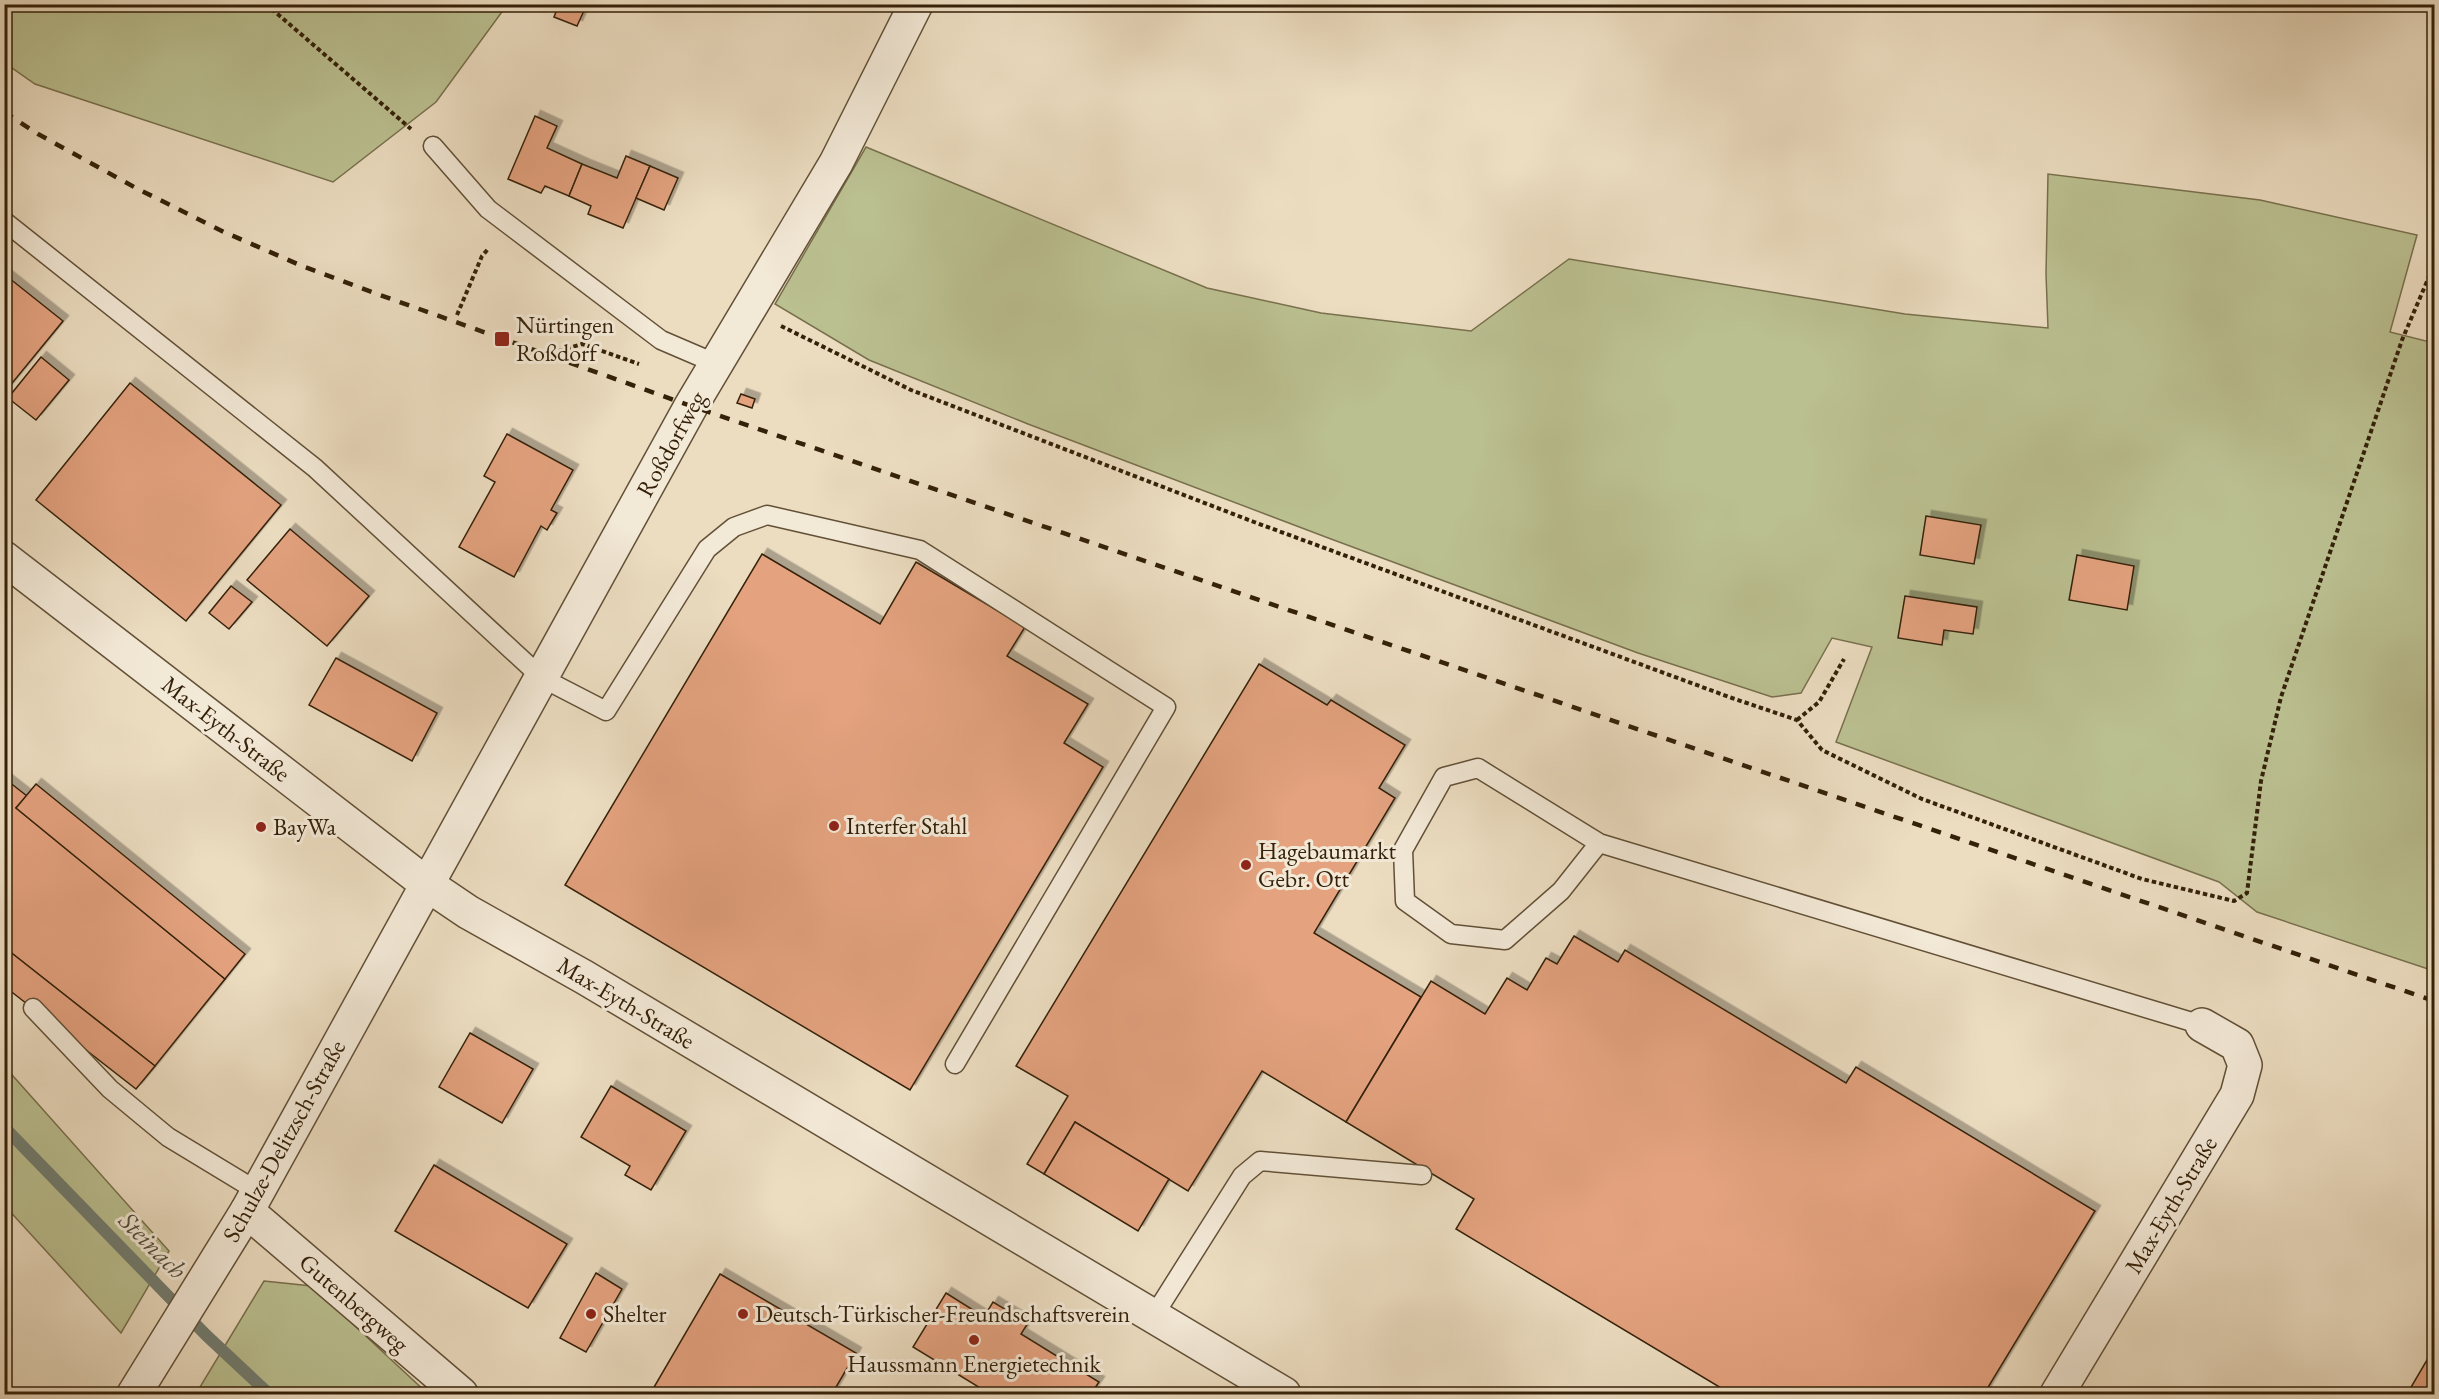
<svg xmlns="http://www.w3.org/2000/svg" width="2439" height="1399" font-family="'EB Garamond',serif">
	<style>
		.green { fill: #bbc091; stroke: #78704d; stroke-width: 1.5 }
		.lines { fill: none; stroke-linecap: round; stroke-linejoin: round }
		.stream { stroke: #717d72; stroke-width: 12 }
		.building { fill: #e4a27f; stroke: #342109; stroke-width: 1.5; filter: url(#shadow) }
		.lane-casing { stroke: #625037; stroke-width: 21 }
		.street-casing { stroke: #625037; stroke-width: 36 }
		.path { stroke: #342109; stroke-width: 4; stroke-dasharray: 4.5 3; stroke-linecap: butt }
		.lane { stroke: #f3e9d7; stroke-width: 18 }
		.street { stroke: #f3e9d7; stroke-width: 33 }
		.rail { stroke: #342109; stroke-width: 4.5; stroke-dasharray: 10 10; stroke-linecap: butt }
		.poi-dot { fill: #8f2418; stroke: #f3e9d7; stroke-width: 2 }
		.labels { text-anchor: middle; stroke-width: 6; stroke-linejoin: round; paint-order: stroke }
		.poi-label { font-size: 24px; fill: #342109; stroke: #f3e9d7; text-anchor: start }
		.street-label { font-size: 24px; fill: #342109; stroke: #f3e9d7 }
		.water-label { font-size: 26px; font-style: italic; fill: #524f3e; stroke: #f3e9d7 }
	</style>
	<defs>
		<filter id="shadow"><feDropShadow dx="5.5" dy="-5.5" stdDeviation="0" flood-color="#0004"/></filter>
	</defs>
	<rect width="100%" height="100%" fill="#ecddc1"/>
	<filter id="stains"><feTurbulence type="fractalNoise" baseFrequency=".00333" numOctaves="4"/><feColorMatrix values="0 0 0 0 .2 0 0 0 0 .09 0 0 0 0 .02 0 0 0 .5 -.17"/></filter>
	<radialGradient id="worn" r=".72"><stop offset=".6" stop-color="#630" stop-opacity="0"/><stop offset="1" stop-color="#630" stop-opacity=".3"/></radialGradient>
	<g class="green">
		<path d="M4,5L5,4L507,5L436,102L333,182L35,84L5,63Z"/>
		<path d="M866,147L1207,288L1321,313L1471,331L1569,259L1905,314L2048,328L2046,274L2048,174L2260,200L2417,235L2390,332L2434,343V971L2257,912L2219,882L1836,742L1872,647L1832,638L1801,693L1772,697L1638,653L1331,539L1028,424L869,360L775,304Z"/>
		<path d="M5,1067L169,1251L121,1333L5,1206Z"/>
		<path d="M264,1281L312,1286L428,1394H210L200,1387Z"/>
	</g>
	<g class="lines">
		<path class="stream" d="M4,1127L206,1335L269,1394"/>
	</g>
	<g class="building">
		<path d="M559,4H587L577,26L554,17Z"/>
		<path d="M535,116L557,126L547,148L582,164L569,196L545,186L541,193L508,179Z"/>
		<path d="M626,156L650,166L623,228L588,214L591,206L569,196L582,164L617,178Z"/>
		<path d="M650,166L678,178L664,210L636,198Z"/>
		<path d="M4,274L63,321L4,393Z"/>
		<path d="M41,357L69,380L36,420L8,398Z"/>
		<path d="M130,383L281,505L186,621L36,500Z"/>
		<path d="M741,394L755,399L752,408L737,403Z"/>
		<path d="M507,434L573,470L551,510L557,513L547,530L541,526L514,577L459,547L495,482L484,476Z"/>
		<path d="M1926,516L1981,525L1974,564L1920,555Z"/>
		<path d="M290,529L369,596L327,646L247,580Z"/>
		<path d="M762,554L880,624L916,562L1025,627L1007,656L1088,704L1064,743L1103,767L910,1090L565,885Z"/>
		<path d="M2077,555L2134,566L2127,610L2069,600Z"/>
		<path d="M231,586L252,602L229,629L209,613Z"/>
		<path d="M1905,596L1977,607L1973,634L1944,630L1942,645L1898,638Z"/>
		<path d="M336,658L437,713L412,761L309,705Z"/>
		<path d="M1259,664L1327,705L1331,700L1405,745L1379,788L1395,798L1314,933L1421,997L1346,1122L1262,1071L1188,1191L1075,1122L1044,1174L1027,1164L1068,1096L1016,1066Z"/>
		<path d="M4,778L27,796L16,808L225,979L155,1066L4,947Z"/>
		<path d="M36,784L245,954L225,979L16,808Z"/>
		<path d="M1574,936L1618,962L1625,950L1846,1083L1856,1067L2095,1211L1984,1394H1731L1456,1229L1474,1199L1346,1122L1431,981L1485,1014L1507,978L1527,990L1546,958L1557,964Z"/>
		<path d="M4,947L155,1066L136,1089L4,986Z"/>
		<path d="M470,1033L533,1069L502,1123L439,1087Z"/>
		<path d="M611,1086L686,1131L651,1190L625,1175L630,1166L581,1137Z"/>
		<path d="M1075,1122L1169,1179L1138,1231L1044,1174Z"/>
		<path d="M434,1165L567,1244L528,1308L395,1231Z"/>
		<path d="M596,1273L622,1289L586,1352L560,1338Z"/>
		<path d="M720,1274L856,1353L832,1394H650Z"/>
		<path d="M946,1293L984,1317L993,1302L1028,1323L1021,1334L1099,1382L1091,1394H990L913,1347Z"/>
		<path d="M2434,1348V1394H2407Z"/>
	</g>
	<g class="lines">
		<g class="lane-casing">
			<g id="lane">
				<path d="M433,146L488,209L661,340L717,364"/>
				<path d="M4,221L315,468L542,678L606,711L707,549L734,527L767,515L920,550L1166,707L955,1064"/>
				<path d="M1599,843L1561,891L1505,940L1451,934L1405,901L1403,850L1444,777L1478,768L1599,843L2202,1025"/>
				<path d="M33,1008L110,1089L168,1137L257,1191"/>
				<path d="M1153,1317L1242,1176L1260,1161L1422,1175"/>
			</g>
		</g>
		<g class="street-casing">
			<g id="street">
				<path d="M4,558L428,885L468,912L584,977L1284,1394"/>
				<path d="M247,1211L461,1394"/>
				<path d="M134,1394L247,1211L691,406L836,163L916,4"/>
				<path d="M2057,1394L2237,1095L2245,1065L2237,1045L2202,1025"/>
			</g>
		</g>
		<g class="path">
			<path d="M266,4L411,129"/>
			<path d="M457,315L482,256L489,248"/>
			<path d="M781,326L911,390L1254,522L1732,698L1797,720L1822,750L1922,799L2142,879L2234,901L2247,893L2261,781L2281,697L2402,340L2431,272"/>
			<path d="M559,351L582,344L639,364"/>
			<path d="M1797,720L1819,702L1844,659"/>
		</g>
		<use href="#lane" class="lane"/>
		<use href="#street" class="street"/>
		<path class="rail" d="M4,112L38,134L136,188L224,232L302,266L380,295L691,406L2434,1001"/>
	</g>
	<g class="poi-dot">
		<rect x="494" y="331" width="16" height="16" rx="3"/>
		<circle cx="834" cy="826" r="6"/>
		<circle cx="261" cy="827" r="6"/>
		<circle cx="1246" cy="865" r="6"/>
		<circle cx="591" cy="1314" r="6"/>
		<circle cx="743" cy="1314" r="6"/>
		<circle cx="974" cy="1340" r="6"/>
	</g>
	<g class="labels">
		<g class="poi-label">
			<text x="516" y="333">Nürtingen<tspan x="516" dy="28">Roßdorf</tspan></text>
			<text x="846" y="834">Interfer Stahl</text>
			<text x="273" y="835">BayWa</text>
			<text x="1258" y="859">Hagebaumarkt<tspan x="1258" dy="28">Gebr. Ott</tspan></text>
			<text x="603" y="1322">Shelter</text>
			<text x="755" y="1322">Deutsch-Türkischer-Freundschaftsverein</text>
			<text x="974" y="1372" text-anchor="middle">Haussmann Energietechnik</text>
		</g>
		<g class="street-label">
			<text transform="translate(671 444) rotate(-61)" y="8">Roßdorfweg</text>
			<text transform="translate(226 729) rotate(38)" y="8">Max-Eyth-Straße</text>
			<text transform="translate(626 1003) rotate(31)" y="8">Max-Eyth-Straße</text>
			<text transform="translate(284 1141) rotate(-61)" y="8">Schulze-Delitzsch-Straße</text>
			<text transform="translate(2171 1205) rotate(-59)" y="8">Max-Eyth-Straße</text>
			<text transform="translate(354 1303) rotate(41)" y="8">Gutenbergweg</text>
		</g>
		<g class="water-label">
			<text transform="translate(153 1245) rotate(45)" y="9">Steinach</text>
		</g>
	</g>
	<rect width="2439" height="1399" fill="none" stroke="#ecddc1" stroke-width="24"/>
	<rect x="6" y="6" width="2427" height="1387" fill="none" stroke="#342109" stroke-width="3"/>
	<rect x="12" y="12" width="2415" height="1375" fill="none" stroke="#342109" stroke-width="1.5"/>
	<rect width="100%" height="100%" filter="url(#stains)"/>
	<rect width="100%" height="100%" fill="url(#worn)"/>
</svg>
